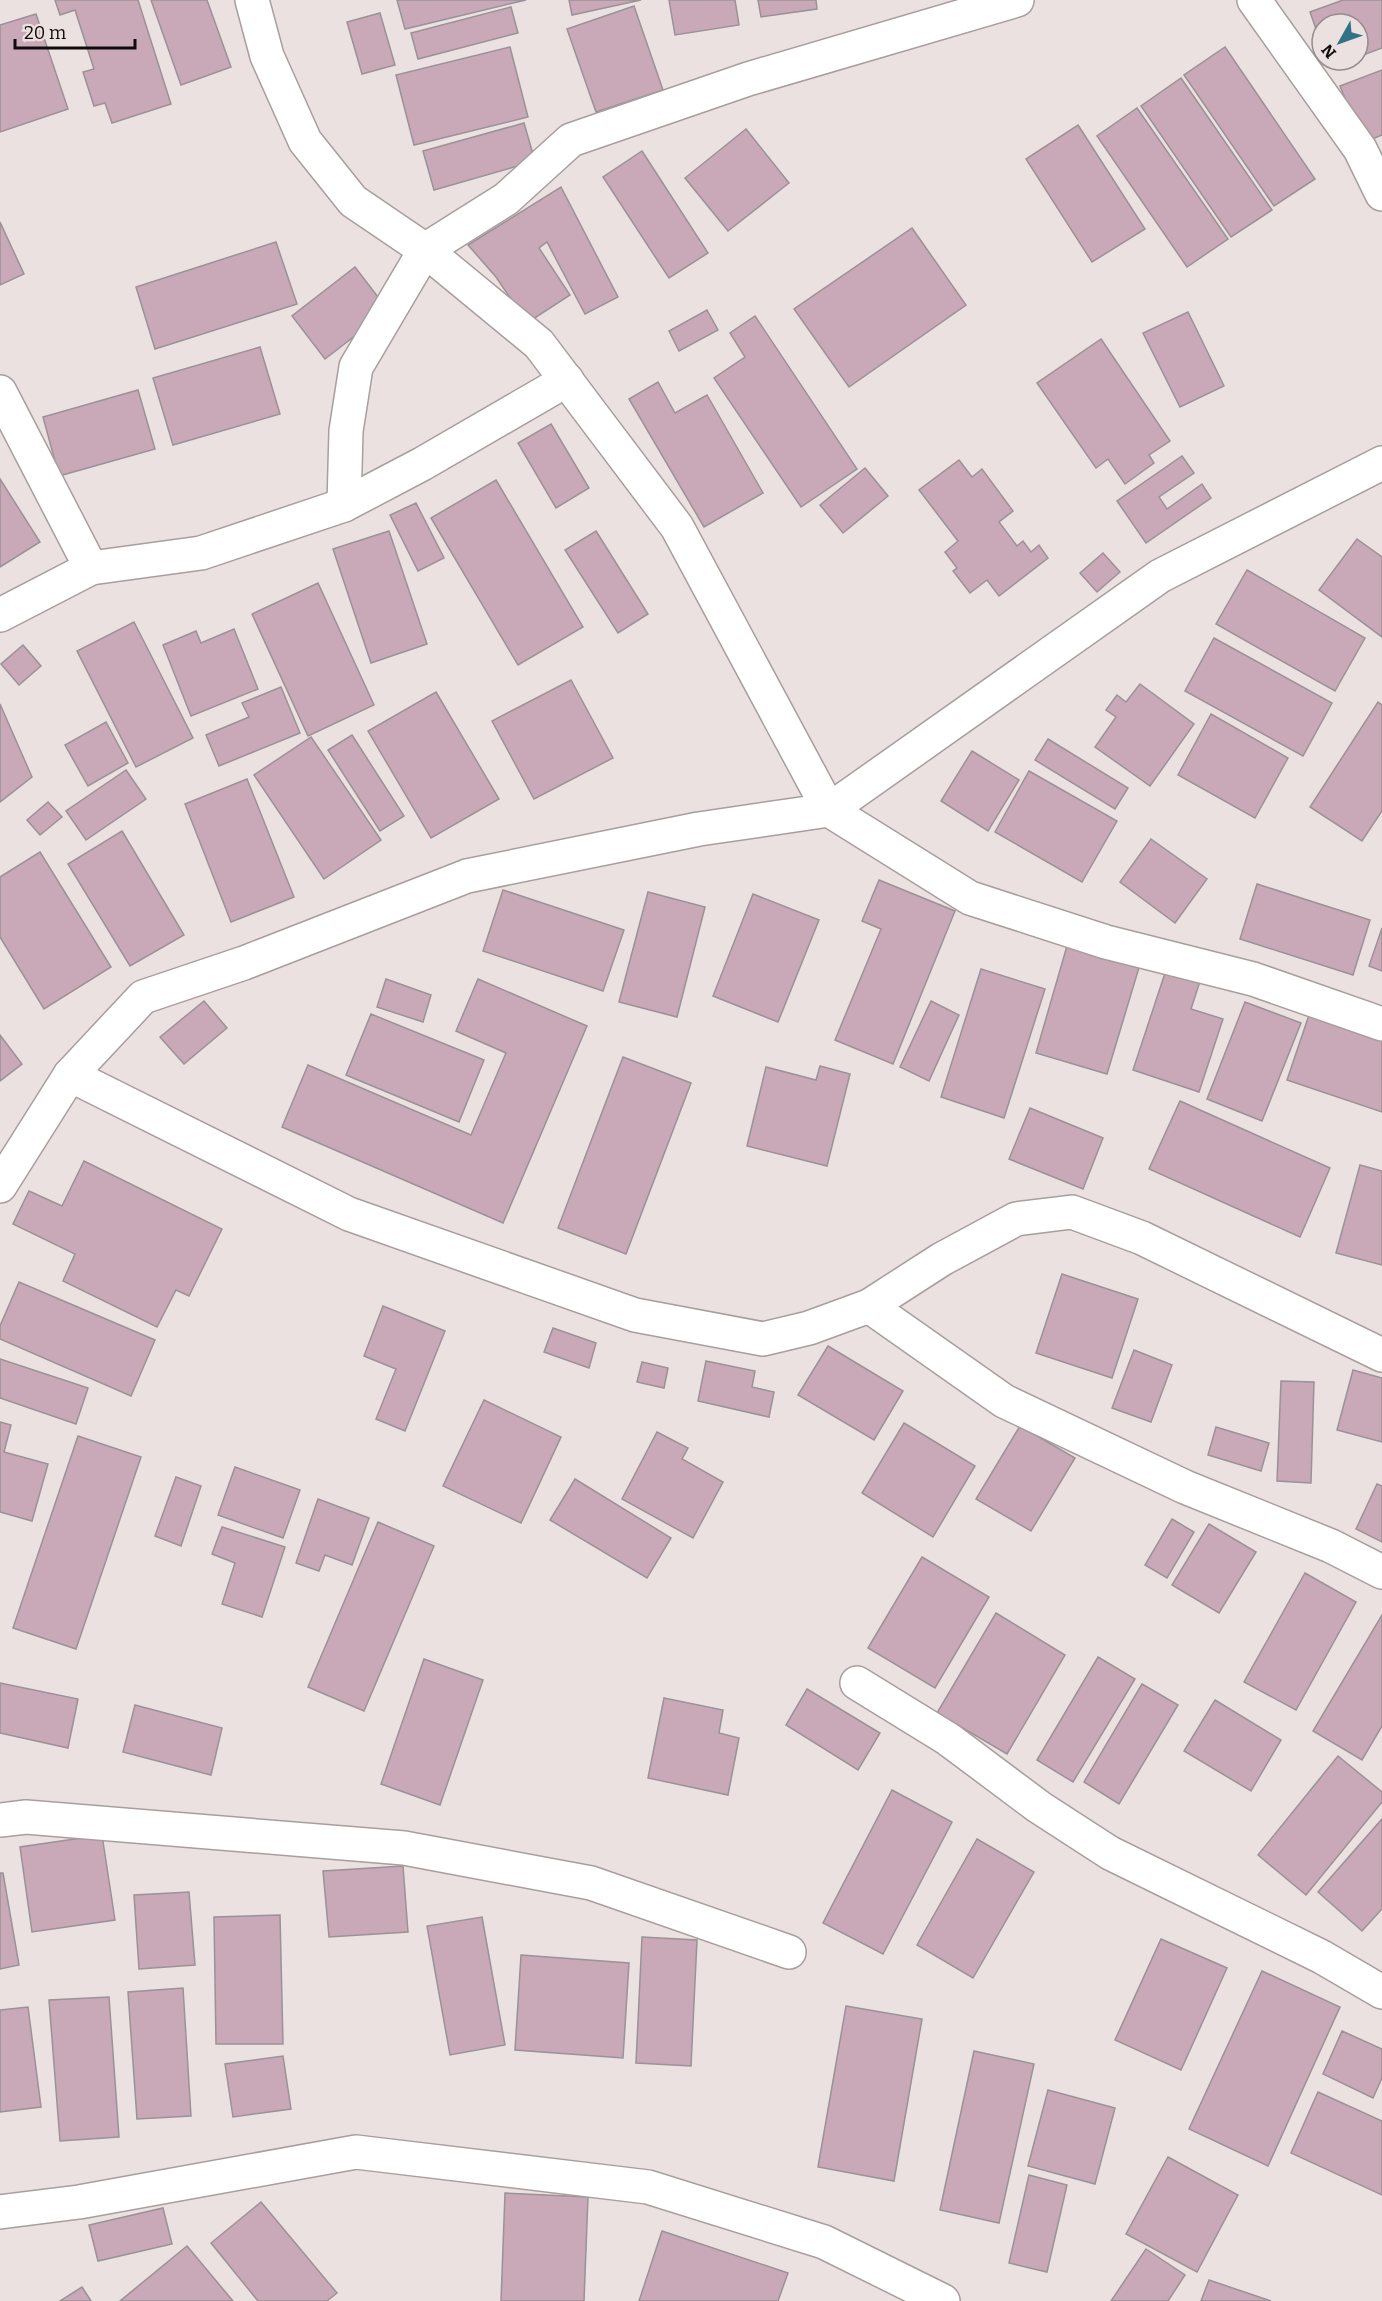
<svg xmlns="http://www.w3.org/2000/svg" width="1382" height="2301" font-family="Bitter,serif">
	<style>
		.building { fill: #c9a8b8; stroke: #9a9296; stroke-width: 1.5 }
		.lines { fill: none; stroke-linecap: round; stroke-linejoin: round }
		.minor-casing { stroke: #a89e9d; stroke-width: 36 }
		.minor { stroke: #fff; stroke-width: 33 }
	</style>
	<rect width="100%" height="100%" fill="#ece1e1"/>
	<g class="building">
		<path d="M55,0H138L171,104L112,123L105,103L94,106L83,72L94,69L75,10L60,15Z"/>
		<path d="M151,0H207L231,67L181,85Z"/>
		<path d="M397,0H526L405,29Z"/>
		<path d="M569,0H641L572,15Z"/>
		<path d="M669,0H735L739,25L675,35Z"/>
		<path d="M758,0H816L817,9L761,17Z"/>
		<path d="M1343,0H1382V48L1358,57V24H1322V46L1310,12Z"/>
		<path d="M634,6L663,90L596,112L567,29Z"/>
		<path d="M511,7L518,33L418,59L411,33Z"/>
		<path d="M380,13L395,65L362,74L347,22Z"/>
		<path d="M36,14L68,109L0,132V25Z"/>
		<path d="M510,47L528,117L414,145L396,75Z"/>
		<path d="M1225,47L1315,179L1274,206L1184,75Z"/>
		<path d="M1382,70V135L1363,143L1340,86Z"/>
		<path d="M1181,78L1272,210L1231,237L1141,106Z"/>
		<path d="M1137,108L1228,239L1187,267L1097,136Z"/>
		<path d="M524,123L535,161L434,190L423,151Z"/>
		<path d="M1078,125L1145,229L1092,262L1026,159Z"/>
		<path d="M746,129L789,183L728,231L685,178Z"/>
		<path d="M642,151L708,253L669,278L603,177Z"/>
		<path d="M561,187L618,297L585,314L547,242L539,248L570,295L527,323L496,277L468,245Z"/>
		<path d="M0,222L24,274L0,285Z"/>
		<path d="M912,228L966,305L849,387L794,309Z"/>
		<path d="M276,242L297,304L155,349L136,287Z"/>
		<path d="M355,267L388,310L325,359L292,316Z"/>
		<path d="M707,310L718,330L679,351L669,331Z"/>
		<path d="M1188,312L1224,386L1180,407L1143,333Z"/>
		<path d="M755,316L857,469L801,507L714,378L745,357L730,333Z"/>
		<path d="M1101,339L1170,441L1149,455L1154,463L1125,484L1108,459L1096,468L1037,383Z"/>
		<path d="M260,347L280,414L173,445L153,378Z"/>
		<path d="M658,382L675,413L707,395L763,493L704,527L629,399Z"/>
		<path d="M138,390L155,449L59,476L43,417Z"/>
		<path d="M551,424L589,488L556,508L518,443Z"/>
		<path d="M1182,456L1194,473L1159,497L1167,509L1202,484L1211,498L1146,543L1117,501Z"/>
		<path d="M959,460L972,477L982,469L1013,511L999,522L1017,546L1023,541L1031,552L1039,545L1048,558L999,596L987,580L970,593L953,571L957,568L945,552L958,541L919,490Z"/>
		<path d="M865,468L888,496L843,533L820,505Z"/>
		<path d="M0,479L40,542L0,567Z"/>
		<path d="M496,480L583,627L518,665L431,518Z"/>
		<path d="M416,503L444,558L418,571L390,515Z"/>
		<path d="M389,531L427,644L371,663L333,549Z"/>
		<path d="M596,531L648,614L618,633L565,550Z"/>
		<path d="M1357,539L1382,557V637L1319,590Z"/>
		<path d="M1103,553L1120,572L1097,592L1080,573Z"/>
		<path d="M1247,570L1365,638L1335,691L1216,624Z"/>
		<path d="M318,583L374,705L308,736L252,614Z"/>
		<path d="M134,622L193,738L136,767L77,651Z"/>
		<path d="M234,629L258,689L191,716L163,645L196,631L201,643Z"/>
		<path d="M1214,638L1332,703L1303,756L1185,691Z"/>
		<path d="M23,645L41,666L19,685L1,664Z"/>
		<path d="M571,680L613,758L534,799L492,721Z"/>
		<path d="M1140,684L1194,724L1150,786L1095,747L1116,717L1106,710L1117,695L1126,702Z"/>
		<path d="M281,687L300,733L219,766L206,735L249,717L242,703Z"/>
		<path d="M436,692L499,799L431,838L368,731Z"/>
		<path d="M1378,702L1382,705V811L1362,841L1310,807Z"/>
		<path d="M0,704L32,777L0,802Z"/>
		<path d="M1211,714L1288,758L1255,818L1178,775Z"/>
		<path d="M106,722L128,763L88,786L65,745Z"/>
		<path d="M352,735L404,816L380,831L328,750Z"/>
		<path d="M311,737L381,840L324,879L254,775Z"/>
		<path d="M1048,739L1128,788L1115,809L1035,760Z"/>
		<path d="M972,751L1019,780L988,831L941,801Z"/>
		<path d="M126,770L146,799L86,840L66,811Z"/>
		<path d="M1029,771L1117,821L1082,882L995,832Z"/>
		<path d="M247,779L294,897L231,922L185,804Z"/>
		<path d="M48,802L62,817L40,835L27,820Z"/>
		<path d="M122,831L184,935L130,966L68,864Z"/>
		<path d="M1151,839L1207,879L1175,923L1120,882Z"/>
		<path d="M40,852L111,967L44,1009L0,937V877Z"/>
		<path d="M879,880L955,911L893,1064L835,1040L881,929L862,921Z"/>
		<path d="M1257,884L1370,920L1353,975L1240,939Z"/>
		<path d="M503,890L624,930L603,991L483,951Z"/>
		<path d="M648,892L705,907L677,1017L619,1002Z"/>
		<path d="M753,894L819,920L778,1022L713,996Z"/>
		<path d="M1382,928V971L1369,966Z"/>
		<path d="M1069,939L1141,961L1107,1074L1036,1053Z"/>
		<path d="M1169,961L1203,972L1191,1009L1223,1019L1199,1092L1133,1070Z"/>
		<path d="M981,969L1045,989L1004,1118L941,1097Z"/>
		<path d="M386,979L431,995L423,1022L377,1007Z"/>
		<path d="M478,979L587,1026L503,1223L282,1127L308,1065L471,1135L506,1053L456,1031Z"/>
		<path d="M204,1001L227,1028L184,1064L160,1037Z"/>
		<path d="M931,1001L959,1015L929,1081L900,1067Z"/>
		<path d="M1245,1002L1301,1023L1262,1121L1207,1099Z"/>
		<path d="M371,1014L484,1060L459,1122L346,1075Z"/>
		<path d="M1309,1015L1382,1040V1112L1287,1080Z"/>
		<path d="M0,1035L22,1064L0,1081Z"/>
		<path d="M623,1057L691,1083L626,1254L558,1228Z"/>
		<path d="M820,1066L850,1074L827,1166L747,1146L766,1067L816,1080Z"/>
		<path d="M1180,1101L1330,1168L1300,1237L1149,1169Z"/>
		<path d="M1030,1108L1103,1138L1083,1189L1009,1159Z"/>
		<path d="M84,1161L222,1229L189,1296L176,1290L157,1327L63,1281L75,1254L13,1224L29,1191L62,1206Z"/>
		<path d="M1360,1165L1382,1171V1265L1336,1253Z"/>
		<path d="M1062,1274L1138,1299L1112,1378L1036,1353Z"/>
		<path d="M19,1282L155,1340L131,1396L0,1339V1326Z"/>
		<path d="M383,1306L445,1331L405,1431L376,1419L396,1369L364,1356Z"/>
		<path d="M553,1328L596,1343L589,1368L544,1352Z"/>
		<path d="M828,1346L903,1391L874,1440L798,1395Z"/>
		<path d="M1134,1350L1172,1365L1151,1422L1112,1408Z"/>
		<path d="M0,1359L88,1388L76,1424L0,1398Z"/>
		<path d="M706,1361L755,1371L752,1387L774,1392L769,1417L698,1401Z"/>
		<path d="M642,1362L668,1368L664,1388L637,1382Z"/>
		<path d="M1353,1370L1382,1378V1442L1337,1430Z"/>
		<path d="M1281,1381L1314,1382L1311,1483L1277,1481Z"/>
		<path d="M484,1400L561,1437L521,1523L443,1486Z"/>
		<path d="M0,1422L11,1425L4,1452L48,1464L32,1521L0,1512Z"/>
		<path d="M904,1423L975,1466L933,1537L862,1493Z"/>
		<path d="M1020,1426L1075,1458L1031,1531L976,1499Z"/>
		<path d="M1216,1427L1269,1443L1261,1471L1208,1455Z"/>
		<path d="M657,1432L688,1448L682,1459L723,1482L693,1538L622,1499Z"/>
		<path d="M78,1436L141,1457L76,1649L13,1628Z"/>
		<path d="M235,1467L300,1490L283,1538L218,1515Z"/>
		<path d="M176,1477L201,1486L181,1546L155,1536Z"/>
		<path d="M575,1479L671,1538L647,1578L550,1520Z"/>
		<path d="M1377,1484L1382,1486V1542L1356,1529Z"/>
		<path d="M318,1499L369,1518L352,1565L325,1555L319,1571L296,1563Z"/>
		<path d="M1172,1519L1194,1532L1167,1578L1145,1565Z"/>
		<path d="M378,1522L434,1546L364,1711L308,1687Z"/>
		<path d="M1209,1524L1256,1552L1219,1613L1172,1585Z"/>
		<path d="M222,1527L285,1547L262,1617L222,1604L235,1563L212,1554Z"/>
		<path d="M922,1557L989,1597L935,1688L868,1648Z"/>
		<path d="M1305,1573L1356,1602L1296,1710L1244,1682Z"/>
		<path d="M996,1613L1065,1655L1007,1754L937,1713Z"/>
		<path d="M1382,1615V1726L1362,1760L1313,1731Z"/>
		<path d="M1098,1657L1135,1679L1073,1782L1037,1760Z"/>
		<path d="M424,1659L483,1680L440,1805L381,1784Z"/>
		<path d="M0,1683L78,1699L68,1748L0,1733Z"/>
		<path d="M1142,1684L1178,1705L1119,1804L1084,1782Z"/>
		<path d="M807,1689L880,1733L858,1770L786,1725Z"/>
		<path d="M664,1698L723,1710L719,1733L739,1738L728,1795L648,1778Z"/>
		<path d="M1215,1700L1281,1740L1251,1791L1184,1751Z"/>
		<path d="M135,1705L222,1728L211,1775L123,1752Z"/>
		<path d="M1338,1756L1382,1792V1802L1306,1895L1258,1855Z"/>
		<path d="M892,1790L952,1822L883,1954L823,1923Z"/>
		<path d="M1382,1819V1909L1362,1931L1318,1892Z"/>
		<path d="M102,1835L115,1920L32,1932L20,1847Z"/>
		<path d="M977,1839L1034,1872L973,1978L917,1945Z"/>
		<path d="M403,1866L408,1932L329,1937L323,1871Z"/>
		<path d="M0,1873H3L19,1965L0,1969Z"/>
		<path d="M189,1892L195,1965L139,1969L134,1895Z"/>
		<path d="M280,1915L283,2044H216L214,1917Z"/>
		<path d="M482,1917L505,2045L450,2055L427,1926Z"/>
		<path d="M642,1937L697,1940L691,2066L636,2063Z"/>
		<path d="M1161,1939L1227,1968L1181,2070L1115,2040Z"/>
		<path d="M521,1955L629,1963L623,2058L515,2050Z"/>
		<path d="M1262,1971L1340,2007L1268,2166L1189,2129Z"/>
		<path d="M183,1988L191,2116L137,2119L128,1992Z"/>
		<path d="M109,1997L119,2137L60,2141L49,2000Z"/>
		<path d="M846,2006L922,2019L894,2181L818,2167Z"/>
		<path d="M28,2007L41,2107L0,2112V2010Z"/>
		<path d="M1342,2031L1382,2049V2078L1373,2098L1323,2074Z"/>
		<path d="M974,2051L1034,2064L999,2223L940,2210Z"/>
		<path d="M283,2056L291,2109L233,2117L225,2064Z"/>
		<path d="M1048,2090L1115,2108L1095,2184L1028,2166Z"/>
		<path d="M1318,2092L1382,2121V2195L1291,2153Z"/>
		<path d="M1168,2157L1238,2195L1197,2272L1126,2234Z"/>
		<path d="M1029,2175L1067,2185L1047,2272L1009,2263Z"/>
		<path d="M505,2193L588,2197L584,2301H501Z"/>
		<path d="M261,2202L337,2293L327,2301H258L211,2243Z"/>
		<path d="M163,2208L172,2244L98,2261L89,2225Z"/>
		<path d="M662,2231L788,2273L778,2301H639Z"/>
		<path d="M187,2246L233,2301H120Z"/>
		<path d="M1146,2249L1185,2275L1168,2301H1111Z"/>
		<path d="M1209,2280L1271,2301H1201Z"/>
		<path d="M82,2287L91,2301H60Z"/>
	</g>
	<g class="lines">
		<g class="minor-casing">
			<g id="minor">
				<path d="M252,0L267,56L305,141L353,201L425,250L539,344L677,527L829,810L970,898L1106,942L1253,979L1382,1024"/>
				<path d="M1254,0L1360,149L1382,194"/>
				<path d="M0,392L91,568"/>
				<path d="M344,505L346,431L356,367L425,250L506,199L571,140L748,79L1017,0"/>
				<path d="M0,615L91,568L201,553L344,505L422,464L567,380"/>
				<path d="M70,1075L349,1214L635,1315L763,1339L809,1328L869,1306L942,1259L1016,1219L1072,1212L1142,1238L1382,1355"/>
				<path d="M0,1186L70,1075L143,997L244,963L467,876L699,829L829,810L1160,576L1382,463"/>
				<path d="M869,1306L1004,1401L1185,1487L1331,1546L1382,1572"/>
				<path d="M857,1683L948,1739L1039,1807L1110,1853L1322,1957L1382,1992"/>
				<path d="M0,1820L26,1817L404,1848L591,1883L789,1952"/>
				<path d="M0,2212L79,2202L356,2152L648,2187L824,2242L943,2301"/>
			</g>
		</g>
		<use href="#minor" class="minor"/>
	</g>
	<g transform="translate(1340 42) rotate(230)"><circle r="28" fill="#ece1e1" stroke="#948c8c" stroke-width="1.5"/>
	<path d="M0-4.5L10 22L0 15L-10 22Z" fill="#317385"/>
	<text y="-9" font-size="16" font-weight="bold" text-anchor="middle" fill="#100c0c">N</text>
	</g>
	<path d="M15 39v9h120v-9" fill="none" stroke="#100c0c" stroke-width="3"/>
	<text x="24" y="39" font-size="18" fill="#100c0c" stroke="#ece1e1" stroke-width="4.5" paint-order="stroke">20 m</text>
</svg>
